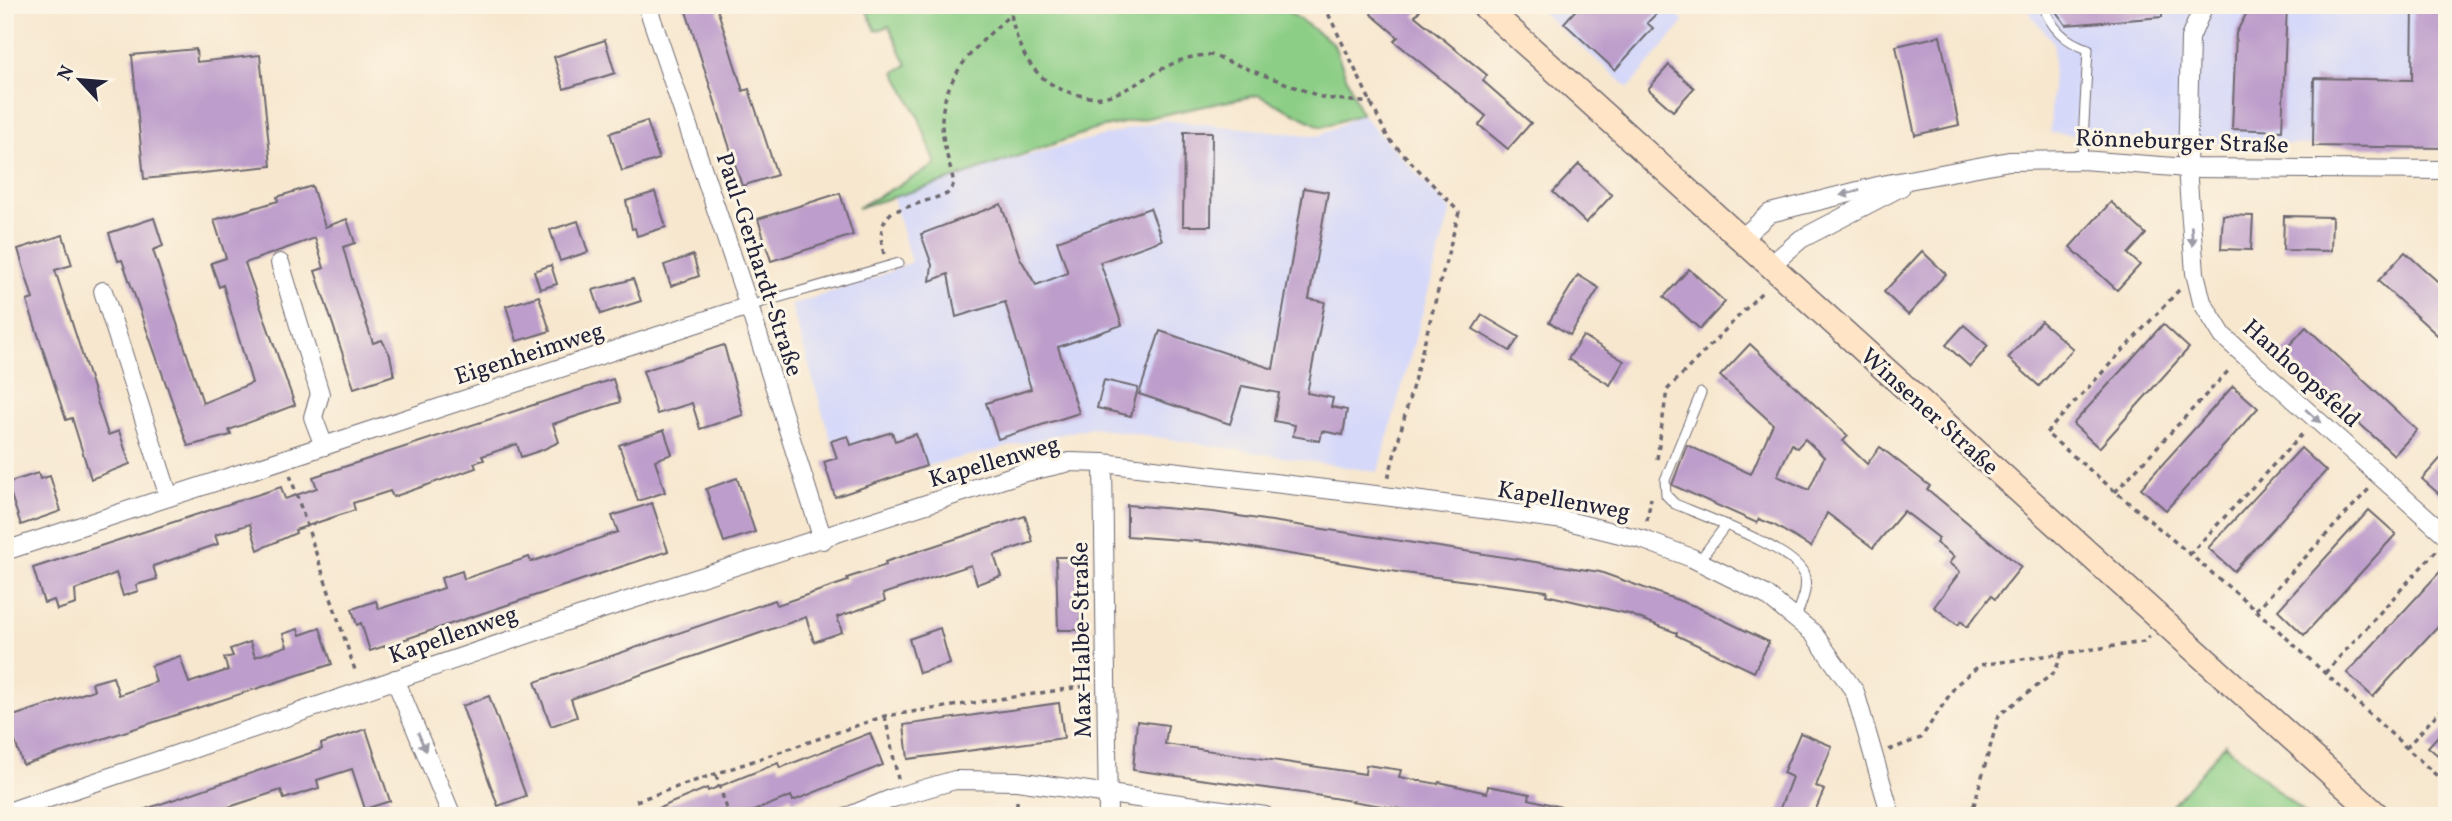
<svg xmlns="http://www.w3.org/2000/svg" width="2452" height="821" font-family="Vollkorn,serif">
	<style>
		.built { fill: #d5d8f9 }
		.green { fill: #8cce86; stroke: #577860; stroke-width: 2 }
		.building { fill: #bd9dcb; fill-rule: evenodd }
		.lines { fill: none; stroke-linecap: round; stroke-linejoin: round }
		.service-casing { stroke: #6d676f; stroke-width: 11 }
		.minor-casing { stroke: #6d676f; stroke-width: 20 }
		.secondary-casing { stroke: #6d676f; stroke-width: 27 }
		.path { stroke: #6d676f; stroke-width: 3.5; stroke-dasharray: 5 5; stroke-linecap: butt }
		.service { stroke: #fff; stroke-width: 9 }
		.minor { stroke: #fff; stroke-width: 18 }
		.secondary { stroke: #ffe4c6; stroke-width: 24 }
		.oneway { fill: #9c9ca7 }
		.labels { text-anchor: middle; stroke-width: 6; stroke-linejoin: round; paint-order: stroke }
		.street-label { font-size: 24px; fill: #22223b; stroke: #fcf5e5 }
	</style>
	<rect width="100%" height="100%" fill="#fcf5e5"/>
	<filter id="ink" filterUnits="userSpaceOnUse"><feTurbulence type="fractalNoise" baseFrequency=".0143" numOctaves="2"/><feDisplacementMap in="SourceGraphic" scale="14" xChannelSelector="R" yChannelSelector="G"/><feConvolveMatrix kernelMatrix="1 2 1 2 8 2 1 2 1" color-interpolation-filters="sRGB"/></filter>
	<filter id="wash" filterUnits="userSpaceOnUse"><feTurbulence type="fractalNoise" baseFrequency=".00686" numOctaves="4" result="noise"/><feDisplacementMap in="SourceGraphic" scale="28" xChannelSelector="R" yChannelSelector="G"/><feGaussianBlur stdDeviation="1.57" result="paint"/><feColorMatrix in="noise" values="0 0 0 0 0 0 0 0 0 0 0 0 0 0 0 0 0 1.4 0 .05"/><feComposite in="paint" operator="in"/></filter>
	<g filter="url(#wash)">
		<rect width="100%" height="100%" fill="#f7e7cf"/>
		<g class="built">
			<path d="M1533,5H1670L1684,22L1629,88Z"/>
			<path d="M2029,5H2447V148L2173,142L2050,133L2054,43L2030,14Z"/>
			<path d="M1361,114L1451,210L1378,472L1092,427L926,466L915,435L895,441L892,432L851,445L848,436L831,441L791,305L875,278L911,262L893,198L1018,158L1163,120L1319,136Z"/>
		</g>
		<g class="green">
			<path d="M864,5H1279L1333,43L1361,114L1322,127L1258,95L1099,128L947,181L857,208L936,165L919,118L895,72L907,65L889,26L876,31Z"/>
			<path d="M2225,744V745L2307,816H2163Z"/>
		</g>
		<g id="blocks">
			<g class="building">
				<path d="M684,5H716L743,91L749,89L777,175L742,186Z"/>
				<path d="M1378,5H1424L1415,16L1487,75L1483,81L1531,123L1508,149L1479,125L1486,116L1394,41L1398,37L1371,14Z"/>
				<path d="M1580,5H1646L1656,14L1647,23L1653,28L1615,70L1564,23Z"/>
				<path d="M2051,5H2162V17L2066,25Z"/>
				<path d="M2251,5H2287L2282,131L2232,129L2236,33Z"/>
				<path d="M2413,5H2447L2445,148L2313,146L2314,78L2412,80Z"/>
				<path d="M1940,36L1959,125L1915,135L1896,46Z"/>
				<path d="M605,40L615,73L564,89L554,57Z"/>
				<path d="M196,49L197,62L260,55L271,166L144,179L132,55Z"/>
				<path d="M1669,65L1694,88L1673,111L1648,89Z"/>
				<path d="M647,121L659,159L622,171L610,133Z"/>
				<path d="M1184,132H1212L1211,226H1183Z"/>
				<path d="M1579,164L1612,195L1586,223L1553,192Z"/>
				<path d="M312,186L325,227L347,219L355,243L343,247L354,286L373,343L382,340L390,355L394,375L354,388L315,271L324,268L315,238L245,263L295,405L229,430L231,435L188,446L122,260L118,261L109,233L154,218L163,246L153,250L203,403L252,383L223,285L219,287L211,263L226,258L214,220L278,201L277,197Z"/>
				<path d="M1304,188L1328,192L1309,299L1325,302L1307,393L1333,398L1331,407L1347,410L1343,435L1322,431L1320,441L1293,436L1295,425L1274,421L1279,393L1242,386L1230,424L1139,394L1160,331L1273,369Z"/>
				<path d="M655,192L666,227L637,236L635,228L632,229L626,201Z"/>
				<path d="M840,193L853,235L771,261L758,219Z"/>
				<path d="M2111,202L2146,234L2128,254L2140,265L2117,290L2070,247Z"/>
				<path d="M1001,204L1020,258L1036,285L1068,273L1057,241L1150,208L1162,240L1100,262L1122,325L1058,347L1079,413L998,439L986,403L1031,389L1005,302L956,317L948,274L930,281L932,265L921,234Z"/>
				<path d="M2223,215L2253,216L2251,250L2221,249Z"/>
				<path d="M2284,216L2332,217L2331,251L2283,250Z"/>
				<path d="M578,221L588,252L560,261L550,230Z"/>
				<path d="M63,235L72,265L55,270L108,435L119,431L130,464L91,479L72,418L66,420L27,301L33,299L18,249Z"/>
				<path d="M1922,251L1946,274L1908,315L1884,292Z"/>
				<path d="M2405,252L2447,290V344L2378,281Z"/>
				<path d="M693,255L699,276L671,286L664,265Z"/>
				<path d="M551,265L557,284L540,289L534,271Z"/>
				<path d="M1689,269L1725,302L1700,329L1664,297Z"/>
				<path d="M1578,275L1599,288L1570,335L1549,322Z"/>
				<path d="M633,279L641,301L601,314L593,290Z"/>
				<path d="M539,296L550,331L517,341L506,306Z"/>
				<path d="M1482,315L1519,337L1510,351L1473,329Z"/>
				<path d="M2041,321L2073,349L2039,386L2008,358Z"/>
				<path d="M2163,324L2189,348L2099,448L2073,424Z"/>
				<path d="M1964,325L1988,346L1970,367L1946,345Z"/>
				<path d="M2306,327L2417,430L2394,455L2282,353Z"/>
				<path d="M1583,336L1624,361L1610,385L1568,359Z"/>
				<path d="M1750,344L1848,436L1843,441L1867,464L1880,447L1930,486L1927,489L2021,567L1995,599L1991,596L1967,627L1961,621L1958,625L1934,607L1960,572L1949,563L1954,557L1936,543L1939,538L1904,511L1873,548L1827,513L1811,547L1774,525L1759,519L1757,523L1672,485L1687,445L1751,474L1773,424L1720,376ZM1805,439L1824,457L1809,490L1777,476L1792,444L1797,448Z"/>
				<path d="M724,345L743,415L700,429L692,403L657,414L643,371Z"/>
				<path d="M613,379L620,402L553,424L559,442L542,450L521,457L517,444L482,456L484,460L474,463L476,468L393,497L390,491L353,503L355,510L295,530L296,533L258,550L250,524L215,535L218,544L153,566L157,579L136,585L138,591L123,596L116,573L75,590L76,604L57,610L54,600L44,603L33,568L281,487L285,499L317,488L313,477Z"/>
				<path d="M1104,380L1138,388L1131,416L1097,408Z"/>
				<path d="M2233,386L2258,408L2166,510L2141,488Z"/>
				<path d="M664,430L672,454L655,460L665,492L638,501L619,445Z"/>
				<path d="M892,432L895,441L916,434L926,466L835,497L824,462L837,458L831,441L848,436L851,445Z"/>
				<path d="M2301,448L2326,471L2234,571L2208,548Z"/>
				<path d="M2447,451V501L2422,479Z"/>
				<path d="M38,473L40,479L50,476L61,511L21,525L7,483Z"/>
				<path d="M737,478L755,532L724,542L706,489Z"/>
				<path d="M652,503L668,551L370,651L361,623L357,625L352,609L376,601L379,609L444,588L441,578L462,571L464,579L529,557L531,562L618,532L612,516Z"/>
				<path d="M1127,505L1213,512L1600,572L1697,607L1769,642L1754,672L1676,635L1677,633L1629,614L1546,595L1547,591L1404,573L1222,543L1127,536Z"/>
				<path d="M2369,510L2396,534L2304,635L2278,610Z"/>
				<path d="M1025,516L1033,542L994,555L1001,576L977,584L971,565L883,594L885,601L837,617L842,632L814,642L806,617L571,699L577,717L551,726L535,682L775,600L777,605L848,581L847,578L886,565L885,562Z"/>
				<path d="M1056,557H1079L1081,630H1058Z"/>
				<path d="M2447,564V616L2373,697L2347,673Z"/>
				<path d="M320,628L332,664L23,765L7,718L94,690L92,683L113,677L119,695L156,682L151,666L180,656L189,683L228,670L224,658L233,656L230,649L250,642L255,657L287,646L283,634L298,629L300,635Z"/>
				<path d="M940,628L950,664L919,673L909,639Z"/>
				<path d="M489,696L526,796L498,806L462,706Z"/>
				<path d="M1059,703L1064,738L908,759L904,725Z"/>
				<path d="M1137,721L1168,725L1165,744L1365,774L1366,765L1401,770L1399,777L1438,784L1439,782L1487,793L1488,786L1530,794L1529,799L1573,810L1572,816H1442L1303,793L1133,770Z"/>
				<path d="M2447,726V763L2428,747Z"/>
				<path d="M366,729L390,801L365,809L352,769L317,780L319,788L284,799L281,790L220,810L221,816H134V813L322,749L321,744Z"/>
				<path d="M870,733L883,765L793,801L791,796L741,816H640L707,788L708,791L778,763L780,768Z"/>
				<path d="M1800,733L1832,746L1816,786L1824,790L1813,816H1777L1792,777L1783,773Z"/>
			</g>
		</g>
	</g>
	<g filter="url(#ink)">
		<use href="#blocks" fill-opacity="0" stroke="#6d676f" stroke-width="2"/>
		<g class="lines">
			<g class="service-casing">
				<g id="service">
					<path d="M2043,5C2051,28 2065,42 2088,49L2082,160"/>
					<path d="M749,306L899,263"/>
					<path d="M1701,393L1665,480L1666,495L1675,504C1701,515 1795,549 1804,574C1809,588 1801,604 1796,617"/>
					<path d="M1699,561L1726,525"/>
				</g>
			</g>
			<g class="minor-casing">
				<g id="minor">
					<path d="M647,5L749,306L823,540"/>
					<path d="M2204,5L2190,38L2187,168L2195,273L2202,302L2223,336L2447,536"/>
					<path d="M1742,238L1770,213L1882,185L2009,161L2082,160L2187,168L2447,170"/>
					<path d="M280,263L320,394L313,417L324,446"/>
					<path d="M1771,265L1801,239L1901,187"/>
					<path d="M103,291L169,497"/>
					<path d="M1103,463L1108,816"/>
					<path d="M5,551L749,306"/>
					<path d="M395,679L452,816"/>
					<path d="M5,813L593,612L1022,473L1070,462L1103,463L1384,496L1564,520L1644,540L1692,558L1766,595L1813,633L1855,692L1891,816"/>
					<path d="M849,816L893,798L955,780L1017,781L1265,816"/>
				</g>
			</g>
			<g class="secondary-casing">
				<path id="secondary" d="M1483,5L2378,816"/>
			</g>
			<g class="path">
				<path d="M1010,5C1014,46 1033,84 1075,94C1086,97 1096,99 1107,96C1144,87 1167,55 1211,55L1324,98L1372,103"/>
				<path d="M1324,5L1388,138L1459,212L1388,479"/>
				<path d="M884,254C880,238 879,224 892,212L947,194L954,184C951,168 945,152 943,136C935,82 975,47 1011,14"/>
				<path d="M2179,290L2046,433L2256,610L2447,785"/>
				<path d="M1657,459L1667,390L1764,290"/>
				<path d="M290,475L356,673"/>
				<path d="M2115,492L2231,368"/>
				<path d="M1647,521L1651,498"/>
				<path d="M2189,555L2305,431"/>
				<path d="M2256,610L2369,489"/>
				<path d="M2325,673L2436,551"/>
				<path d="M885,716L898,779"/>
				<path d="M2406,748L2447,703"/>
				<path d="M1889,750L1921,738L1956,685L1980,665L2144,642L2150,636"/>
				<path d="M716,775L729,816"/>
				<path d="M636,801L885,716L1087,686"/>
				<path d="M1017,816V800"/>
				<path d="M1971,816L1999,715L2055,672L2062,653"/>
			</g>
			<use href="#service" class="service"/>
			<use href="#minor" class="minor"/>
			<use href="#secondary" class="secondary"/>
		</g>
		<defs><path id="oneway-solid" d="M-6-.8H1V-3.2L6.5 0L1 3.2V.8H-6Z" transform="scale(1.75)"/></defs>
		<g class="oneway">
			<use href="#oneway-solid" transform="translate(1850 193) rotate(166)"/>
			<use href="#oneway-solid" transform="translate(2192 236) rotate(86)"/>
			<use href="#oneway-solid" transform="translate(2313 416) rotate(42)"/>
			<use href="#oneway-solid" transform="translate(422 742) rotate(67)"/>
		</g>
	</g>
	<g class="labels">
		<g class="street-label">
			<text transform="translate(2182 141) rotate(2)" y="8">Rönneburger Straße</text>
			<text transform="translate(760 264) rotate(72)" y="8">Paul-Gerhardt-Straße</text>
			<text transform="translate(529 353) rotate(-18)" y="8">Eigenheimweg</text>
			<text transform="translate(2302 373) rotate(42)" y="8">Hanhoopsfeld</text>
			<text transform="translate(1930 411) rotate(42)" y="8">Winsener Straße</text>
			<text transform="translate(994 461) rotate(-16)" y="8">Kapellenweg</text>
			<text transform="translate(1564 500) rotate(10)" y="8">Kapellenweg</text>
			<text transform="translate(453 634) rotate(-19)" y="8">Kapellenweg</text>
			<text transform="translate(1081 640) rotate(-91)" y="8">Max-Halbe-Straße</text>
		</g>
	</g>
	<rect width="2452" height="821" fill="none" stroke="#fcf5e5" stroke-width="28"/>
	<g transform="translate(80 80) rotate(296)" stroke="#fcf5e5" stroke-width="5" paint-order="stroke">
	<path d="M0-5L12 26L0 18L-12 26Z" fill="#22223b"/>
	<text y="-10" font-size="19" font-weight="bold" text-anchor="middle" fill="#22223b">N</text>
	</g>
</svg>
